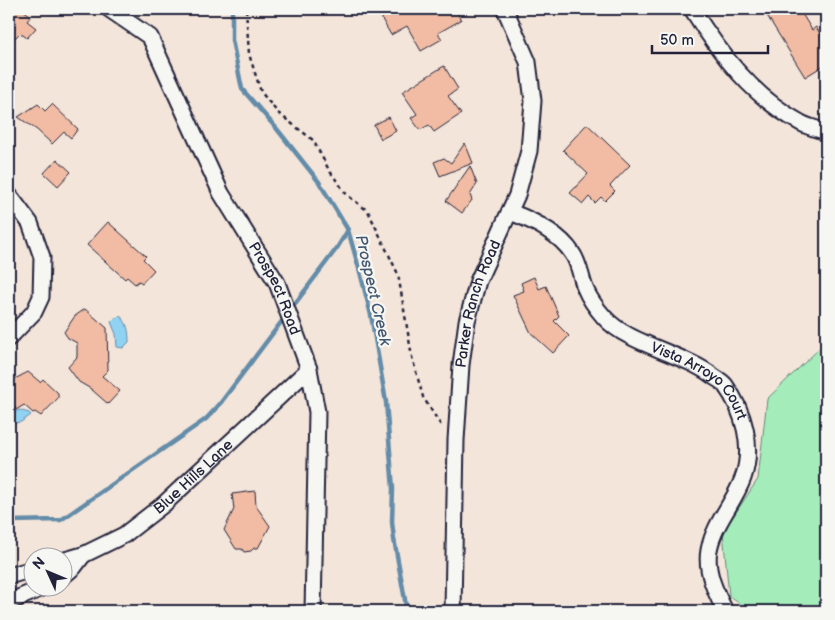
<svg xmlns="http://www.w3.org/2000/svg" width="835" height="620" font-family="'Balsamiq Sans',sans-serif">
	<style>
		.green { fill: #a4ecba; stroke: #63877a }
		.water { fill: #90d2f2; stroke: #648ca9 }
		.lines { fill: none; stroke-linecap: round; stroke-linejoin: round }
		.stream { stroke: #648ca9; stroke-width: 4.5 }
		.building { fill: #f1bca3; stroke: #22223b }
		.minor-casing { stroke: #22223b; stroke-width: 19 }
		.path { stroke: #22223b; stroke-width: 2.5; stroke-dasharray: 4 4; stroke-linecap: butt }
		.minor { stroke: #f6f6f2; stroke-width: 15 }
		.labels { text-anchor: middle; stroke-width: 4.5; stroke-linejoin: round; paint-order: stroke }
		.street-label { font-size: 15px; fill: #22223b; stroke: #f6f6f2 }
		.water-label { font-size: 16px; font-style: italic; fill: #435772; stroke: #f6f6f2 }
	</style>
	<rect width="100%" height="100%" fill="#f4e5da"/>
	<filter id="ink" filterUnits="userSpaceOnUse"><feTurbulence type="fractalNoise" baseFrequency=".02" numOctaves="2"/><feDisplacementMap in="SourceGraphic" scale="10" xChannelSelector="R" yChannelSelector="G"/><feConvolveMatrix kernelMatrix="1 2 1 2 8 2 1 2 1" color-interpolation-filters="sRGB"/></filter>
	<g filter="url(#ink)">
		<path class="green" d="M826,342V611H750L729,596L723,532L758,479L767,399Z"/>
		<g class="water">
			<path d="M120,316C128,322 129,333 129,342L123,348L117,347L116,334L111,322L114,319Z"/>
			<path d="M19,410L29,413L31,415L21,422L9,424V415Z"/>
		</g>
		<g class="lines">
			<g class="stream">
				<path d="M232,9V40L242,89L277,129L319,182L348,230L360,272L371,315L386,402L393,489L392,522L394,539L407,611"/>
				<path d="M294,305L337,248L348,230"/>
				<path d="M9,521L61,520L206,419L219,405L285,317"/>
			</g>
		</g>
		<g class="building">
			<path d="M9,9H22L31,16L27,21L36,28L27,38L20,33L9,44Z"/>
			<path d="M376,9H455L461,20L438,33L442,39L421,51L407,26L391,35Z"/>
			<path d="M763,9H799L812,30L816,27L826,44V64L805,77Z"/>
			<path d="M444,66L458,89L448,96L461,114L434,132L429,125L420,130L411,118L417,114L402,92Z"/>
			<path d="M38,104L45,111L52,104L78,129L71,138L64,132L52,144L37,130L18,117Z"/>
			<path d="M389,117L396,131L381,139L374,125Z"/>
			<path d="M587,124L630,165L610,186L615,191L605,201L601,197L595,203L589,197L583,204L570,193L588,174L563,150Z"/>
			<path d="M465,143L473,163L440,176L434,162L444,158L451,163Z"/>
			<path d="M57,159L71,172L58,186L44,173Z"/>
			<path d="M470,166L477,184L470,195L472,200L462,213L446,201Z"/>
			<path d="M108,222L146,256L143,259L154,270L142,283L139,281L135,284L127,277L125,279L87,245Z"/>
			<path d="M534,277L539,289L546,286L559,316L554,321L569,336L553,353L531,333L513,295L524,291L521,283Z"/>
			<path d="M85,309L107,328L108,370L102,376L120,391L108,404L91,389L79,382L68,367L77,357V343L68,338L64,332L75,316Z"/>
			<path d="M28,372L40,382L43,379L58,393V398L41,416L35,412L33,413L24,405L16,410L15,407L9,410V382Z"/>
			<path d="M255,491L256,506L270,526L258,548H254L251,551L244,552L242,549H236L224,530L234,509L232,494Z"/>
		</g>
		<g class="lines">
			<g class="minor-casing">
				<g id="minor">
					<path id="s1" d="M109,9L150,37L221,193L277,283L309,369L317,412L313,611"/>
					<path d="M692,9C720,54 753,97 801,123C808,127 818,129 826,132"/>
					<path d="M9,195L30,223L42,257L41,297L34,312L9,338"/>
					<path id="s2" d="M510,212C532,220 559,233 572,253C579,262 581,278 585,288C589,298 597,309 604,317C627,344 683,353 713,376C717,379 722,381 725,385C744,411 754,447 743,478C734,503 714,523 709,550C705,571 716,593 725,611"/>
					<path id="s3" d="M62,561L83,555L124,535L164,504L309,369"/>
					<path d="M9,576L32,569"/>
					<path d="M62,577L74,567L83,555"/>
					<path d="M9,602L42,588"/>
					<path id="s4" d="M453,611L456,440L461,365L467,321L478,281L517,195L529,151L533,101L528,62L505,9"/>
				</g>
			</g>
			<path class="path" d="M246,9L249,54L261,92L278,113L313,140L329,170L347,195L368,211L398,274L412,357L423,397L442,427"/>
			<use href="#minor" class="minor"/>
		</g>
	</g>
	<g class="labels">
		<g class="street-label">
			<text dy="5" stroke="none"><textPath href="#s1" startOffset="331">Prospect Road</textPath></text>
			<text dy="5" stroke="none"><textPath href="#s4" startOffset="310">Parker Ranch Road</textPath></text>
			<text dy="5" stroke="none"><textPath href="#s2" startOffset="265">Vista Arroyo Court</textPath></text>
			<text dy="5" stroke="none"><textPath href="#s3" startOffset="158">Blue Hills Lane</textPath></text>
		</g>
		<g class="water-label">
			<text transform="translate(374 290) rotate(77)" y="6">Prospect Creek</text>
		</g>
	</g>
	<rect width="835" height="620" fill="none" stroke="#f6f6f2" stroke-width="30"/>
	<rect x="15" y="15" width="805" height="590" fill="none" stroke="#22223b" stroke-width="2" filter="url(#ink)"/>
	<g transform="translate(48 572) rotate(314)"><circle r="24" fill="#f6f6f2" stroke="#a1a1a9"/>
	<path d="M0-4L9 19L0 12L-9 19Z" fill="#22223b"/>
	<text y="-8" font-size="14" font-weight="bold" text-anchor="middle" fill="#22223b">N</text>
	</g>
	<path d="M652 45v8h116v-8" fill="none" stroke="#22223b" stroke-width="2.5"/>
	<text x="660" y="45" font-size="15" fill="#22223b" stroke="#f6f6f2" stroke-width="4" paint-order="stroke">50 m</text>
</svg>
